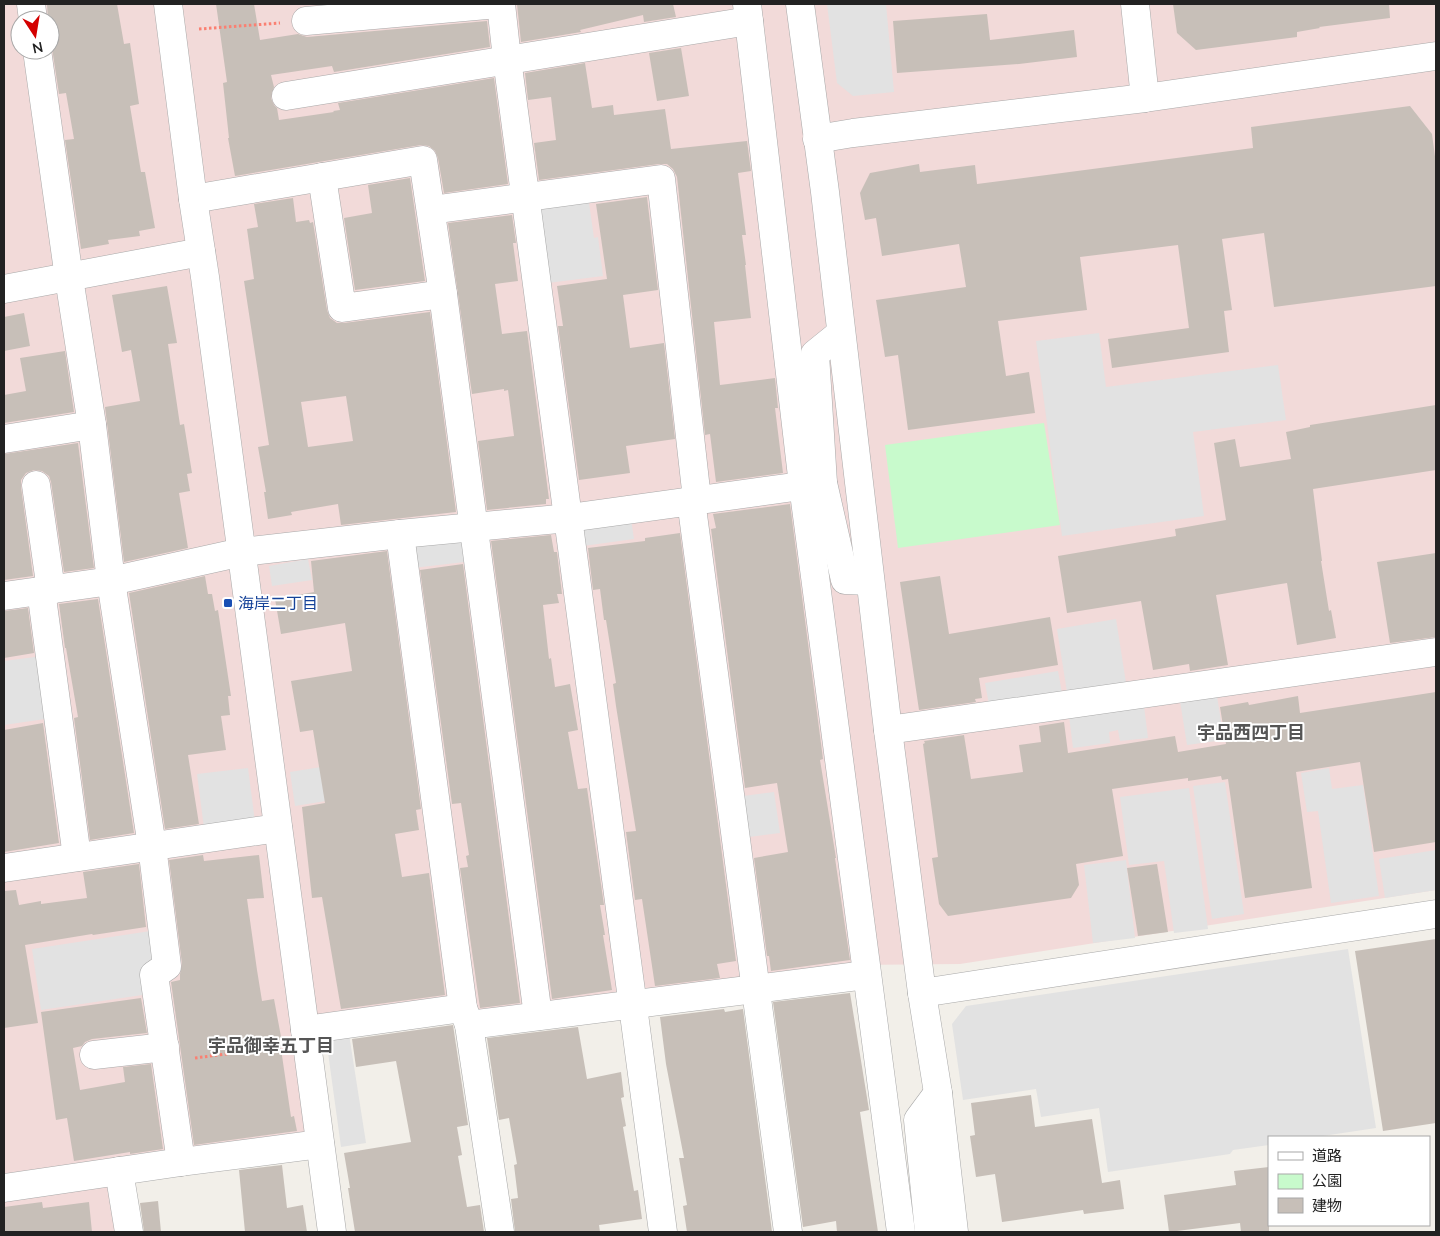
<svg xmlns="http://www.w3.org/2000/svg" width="1440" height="1236" font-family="'Nunito Sans','Noto Sans JP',sans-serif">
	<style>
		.commercial { fill: #f2dad9; fill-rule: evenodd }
		.park { fill: #c8facc }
		.parking { fill: #e2e2e2 }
		.building { fill: #c7bfb8; fill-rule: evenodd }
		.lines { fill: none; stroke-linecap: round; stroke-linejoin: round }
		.minor-casing { stroke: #a9a9a9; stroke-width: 29 }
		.path { stroke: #fa8072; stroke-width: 3; stroke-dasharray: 2.5 2.5; stroke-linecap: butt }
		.minor { stroke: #fff; stroke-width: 28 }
		.transit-dot { fill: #1a4fb4; stroke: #fff; stroke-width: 2 }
		.labels { text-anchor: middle; stroke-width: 4; stroke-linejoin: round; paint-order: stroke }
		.transit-label { font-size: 16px; fill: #164399; stroke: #fff; text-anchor: start }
		.neighbourhood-label { font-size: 18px; font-weight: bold; fill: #555; stroke: #fff }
	</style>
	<rect width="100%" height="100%" fill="#f2efe9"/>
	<path class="commercial" d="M4,4H1436V890L960,964L853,965L473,1026L462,1009L303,1030L319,1144L119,1176L126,1232H4ZM20,20H50V50H20Z"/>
	<path class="park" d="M1044,423L1060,525L898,548L885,445Z"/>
	<g class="parking">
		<path d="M827,4H886L894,92L853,96L837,83Z"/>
		<path d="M588,196L594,238L598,237L603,276L548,283L538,203Z"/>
		<path d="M1099,333L1106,387L1278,365L1286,420L1193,432L1204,516L1062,536L1036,341Z"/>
		<path d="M631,519L634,539L583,546L581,532L587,525Z"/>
		<path d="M470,537L473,561L413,568L410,544Z"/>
		<path d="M308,559L312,580L272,586L269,566Z"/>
		<path d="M1116,619L1126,683L1067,692L1057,629Z"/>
		<path d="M43,656L52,718L4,725V661Z"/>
		<path d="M1058,671L1062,693L989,705L985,683Z"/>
		<path d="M1217,696L1224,740L1187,745L1180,701Z"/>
		<path d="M1144,706L1148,738L1120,741L1118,730L1109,732L1110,743L1073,748L1069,716Z"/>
		<path d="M389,756L394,790L295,806L290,772Z"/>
		<path d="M248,768L255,822L204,828L197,774Z"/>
		<path d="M1329,768L1332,789L1363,785L1379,896L1331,903L1318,811L1307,812L1301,773Z"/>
		<path d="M1225,782L1244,914L1212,919L1193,786Z"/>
		<path d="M1189,788L1208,929L1174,933L1164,861L1129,865L1120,797Z"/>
		<path d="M774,792L780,833L742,838L736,797Z"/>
		<path d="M1436,850V890L1385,898L1379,859Z"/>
		<path d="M1126,860L1135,938L1093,943L1084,865Z"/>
		<path d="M157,930L149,994L41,1010L32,949Z"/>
		<path d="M1348,949L1376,1128L1316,1137H1269V1145L1233,1150L1230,1154L1108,1172L1099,1108L1041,1117L1036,1089L963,1100L952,1024L966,1006Z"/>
		<path d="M349,1034L366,1143L341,1147L326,1038Z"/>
	</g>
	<g class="building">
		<path d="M47,4H117L124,44L130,43L139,104L130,106L141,172H145L155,228L139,231L140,236L108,240L109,244L81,249L65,140L74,139L66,93L59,94L52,48L50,42V20H48Z"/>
		<path d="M216,4H254L260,40L298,34L307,37L487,21L490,47L334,72L332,66L271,75L274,87L271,98L274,105L277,108L279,120L334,112L333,111L340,110L338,103L494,78L508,184L444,193L438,158L435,151L429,146L421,145L235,176L228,138H229L223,83L227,82Z"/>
		<path d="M517,4H673L676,17L644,22L643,15L580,30L581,32L521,42Z"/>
		<path d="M1173,4H1389L1390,18L1319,27L1320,28L1297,32V37L1196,50L1177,33Z"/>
		<path d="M987,14L990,40L1074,30L1077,57L1019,64L897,73L893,21Z"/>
		<path d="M681,48L689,96L657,101L649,53Z"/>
		<path d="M585,63L592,108L613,105L614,115L665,109L671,149L747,141L751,171L738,173L746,235H742L746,265H745L751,318L714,322L720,385L775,378L778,408H775L783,473L716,482L710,434L705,435L677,177L673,169L667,164H659L539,180L534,143L556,140L551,97L528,100L525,73Z"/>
		<path d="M1410,106L1432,134L1436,164V286L1274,307L1264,233L1222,239L1232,310L1224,311L1229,352L1112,368L1108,339L1189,328L1178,245L1080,257L1087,310L998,321L1006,376L1029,372L1035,413L908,430L898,355L885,357L876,300L966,287L959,244L882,256L876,218L865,220L860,193L870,173L919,164L920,172L975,165L977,184L1253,148L1251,127Z"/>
		<path d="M410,178L425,281L355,290L344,218L372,213L368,185Z"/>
		<path d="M647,197L658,290L623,295L630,348L664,343L675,439L626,446L630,473L579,480L558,326H563L557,286L607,279L596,204Z"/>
		<path d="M293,198L296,222L309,220L310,223L313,222L327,310L330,318L337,323H344L430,312L456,512L341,525L338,504L291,512L292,515L268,519L264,492H266L258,447L269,445L244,281L254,279L247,229L258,227L254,204ZM346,396L353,441L308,447L301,402Z"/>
		<path d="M512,215L516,243H513L518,281L495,284L502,334L527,331L549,499H546V504L487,510L478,441L514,436L508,390L504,391V389L472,394L448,223Z"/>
		<path d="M167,286L177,343L168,344L180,425L184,424L192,473L187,474L190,491L179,493L188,548L124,562L105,407L140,401L131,350L122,352L112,295Z"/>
		<path d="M24,313L30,346L4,351V317Z"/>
		<path d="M65,351L74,412L4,423V395L26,391L20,358Z"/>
		<path d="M1436,405V470L1313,489L1322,561H1321L1329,611L1331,610L1336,638L1297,645L1287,583L1216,595L1228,665L1190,671L1189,664L1153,670L1141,601L1067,613L1058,556L1176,536L1175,529L1226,520L1214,443L1235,439L1240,467L1291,459L1286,432L1310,427V425Z"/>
		<path d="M78,443L94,568L64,572L51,482L49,476L42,471L34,470L26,473L21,480V487L33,576L4,580V454Z"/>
		<path d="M790,504L823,759L820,760L836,858H835L850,960L771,971L769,956H767L754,858L788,852L777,783L745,788L711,529L716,528L713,514Z"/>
		<path d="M680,533L736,961L717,964L720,978L655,986L642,899L635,900L626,832L636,831L616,706L613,684L616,683L606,620H604L600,589L593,590L588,548L645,541V538Z"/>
		<path d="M551,535L554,552H557L562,594H557L559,603L543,605L549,659L551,658L555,687L570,684L578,730L568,732L578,789L587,788L604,905H600L605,935H603L612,990L552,999L491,541Z"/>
		<path d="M387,551L421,809L416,810L419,830L395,834L402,877L429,873L445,995L341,1009L322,897L312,898L302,807L325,803L313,730L300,732L291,681L352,671L345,623L281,634L275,599L314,592L311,561Z"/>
		<path d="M1436,553V637L1390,643L1377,562Z"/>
		<path d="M463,564L520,1003L480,1008L460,868L468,867L466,856L469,855L461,803L452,804L420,570Z"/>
		<path d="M205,576L208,594H212L215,611L218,610L231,696H228L230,715L221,716L226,750L188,755L199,824L165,829L129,593Z"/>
		<path d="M940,576L949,634L1050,617L1058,665L979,678L982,698L975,699L976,702L919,710L900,582Z"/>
		<path d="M98,599L134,833L90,840L74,718L78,717L66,648H65L59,604Z"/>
		<path d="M28,608L34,653L4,658V611Z"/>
		<path d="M1436,692V842L1374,852L1360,762L1296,772L1312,888L1245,898L1228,779L1222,780L1221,776L1188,781V778L1112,789L1123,856L1076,864L1079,885L1071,898L948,916L939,904L932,858L938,857L923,744L925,743L924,741L964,735L971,779L1023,772L1019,745L1041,742L1039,726L1064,722L1068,753L1175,736L1178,752L1226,744L1220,707L1248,702L1249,705L1298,696L1300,713Z"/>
		<path d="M43,723L59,843L4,852V730Z"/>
		<path d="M203,855L204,861L259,855L264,898L247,899L257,970L262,1001L274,999L282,1042H280L291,1117L294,1116L297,1131L194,1145L171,982L180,980V974L182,964L169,860Z"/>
		<path d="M139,864L146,927L93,935L92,934L25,945L38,1023L4,1028V891L16,890L19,905L41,901V904L87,898L83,872Z"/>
		<path d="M1157,864L1168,932L1138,936L1127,868Z"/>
		<path d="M1436,939V1123L1383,1131L1355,951Z"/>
		<path d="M850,993L869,1110L860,1112L878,1232H837L836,1221L803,1227L773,1002Z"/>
		<path d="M141,998L147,1033L92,1039L85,1042L82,1046L73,1048L80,1090L125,1082L123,1067L151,1064L163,1149L130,1154V1152L74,1161L67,1118L56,1120L41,1012Z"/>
		<path d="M724,1009L725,1012L743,1009L772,1232H687L683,1206L687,1205L679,1158H684L666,1064L660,1017Z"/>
		<path d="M453,1025L468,1125L457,1127L462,1155L458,1156L467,1207L480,1205L484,1232H355L348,1188H350L344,1153L411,1142L396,1061L356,1067L352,1039Z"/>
		<path d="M578,1027L587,1079L621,1072L624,1097L621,1098L626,1126L623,1127L634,1191L638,1190L642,1219L599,1225L600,1232H515L511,1199L518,1198L514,1165L517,1164L509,1118L499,1120L487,1038Z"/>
		<path d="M1031,1095L1035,1127L1092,1119L1102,1183L1120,1180L1124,1209L1084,1214L1083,1210L1002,1222L995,1174L976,1177L970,1136L975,1135L971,1103Z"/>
		<path d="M282,1165L287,1208L303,1205L307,1232H245L239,1170Z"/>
		<path d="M1269,1167V1232H1241L1240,1223L1169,1232L1164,1195L1236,1185L1234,1171Z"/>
		<path d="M158,1201L161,1232H144L140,1203Z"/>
		<path d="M42,1202L43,1208L89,1202L92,1232H4V1207Z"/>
	</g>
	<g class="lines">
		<g class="minor-casing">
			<g id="minor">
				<path d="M31,4L33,20"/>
				<path d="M168,4L193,199L205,277L332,1232"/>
				<path d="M501,4L507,59L663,1232"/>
				<path d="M747,4L803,485L901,1232"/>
				<path d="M800,4L825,192L888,730L922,993L938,1093L954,1232"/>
				<path d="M1135,4L1145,98"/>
				<path d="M306,21L498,4"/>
				<path d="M37,50L69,278L92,425L111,581L152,846L167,966L154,975L181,1162"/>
				<path d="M286,96L749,21"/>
				<path d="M817,139L853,133L1145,98L1436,56"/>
				<path d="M322,177L342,308L443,294"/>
				<path d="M193,199L423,160L443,294L538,1016"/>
				<path d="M431,210L661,179L697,499"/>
				<path d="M4,289L201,252"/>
				<path d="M841,333L815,354L823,483L845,580L870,581"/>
				<path d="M4,439L92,425"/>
				<path d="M36,485L51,590"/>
				<path d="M691,500L788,1232"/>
				<path d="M400,534L463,1008L469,1025L500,1232"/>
				<path d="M41,590L77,857"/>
				<path d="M4,596L111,581L242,552L400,534L569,518L823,483"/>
				<path d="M888,730L1436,652"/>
				<path d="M4,868L278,828"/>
				<path d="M922,993L1436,914"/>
				<path d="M469,1025L866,975"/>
				<path d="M305,1030L463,1008"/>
				<path d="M94,1055L165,1047"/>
				<path d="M119,1171L129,1232"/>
				<path d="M4,1188L181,1162L320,1144"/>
				<path d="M929,1232L918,1120L938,1093"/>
			</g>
		</g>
		<g class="path">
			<path d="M199,29L280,23"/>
			<path d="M195,1058L280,1047"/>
		</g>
		<use href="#minor" class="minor"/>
	</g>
	<rect class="transit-dot" x="223" y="598" width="10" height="10" rx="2.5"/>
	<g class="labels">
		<g class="transit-label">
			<text x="238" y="609">海岸二丁目</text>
		</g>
		<g class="neighbourhood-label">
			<text x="1251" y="739">宇品西四丁目</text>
			<text x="271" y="1052">宇品御幸五丁目</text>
		</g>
	</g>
	<rect width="1440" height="1236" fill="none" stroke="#222222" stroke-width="10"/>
	<rect x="1268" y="1136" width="162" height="90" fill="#ffffff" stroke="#a7a7a7"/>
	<rect x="1278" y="1152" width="25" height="8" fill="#ffffff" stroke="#a7a7a7"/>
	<text x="1312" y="1161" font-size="15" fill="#222222">道路</text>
	<rect x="1278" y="1174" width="25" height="15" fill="#c8facc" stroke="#a7a7a7"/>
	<text x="1312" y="1186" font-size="15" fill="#222222">公園</text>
	<rect x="1278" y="1198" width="25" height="15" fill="#c7bfb8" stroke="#a7a7a7"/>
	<text x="1312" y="1211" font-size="15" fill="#222222">建物</text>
	<g transform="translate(35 35) rotate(168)"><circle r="24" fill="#ffffff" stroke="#a7a7a7"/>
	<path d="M0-4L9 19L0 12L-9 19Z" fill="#d40000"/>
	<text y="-8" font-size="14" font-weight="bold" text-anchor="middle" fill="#222222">N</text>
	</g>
</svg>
